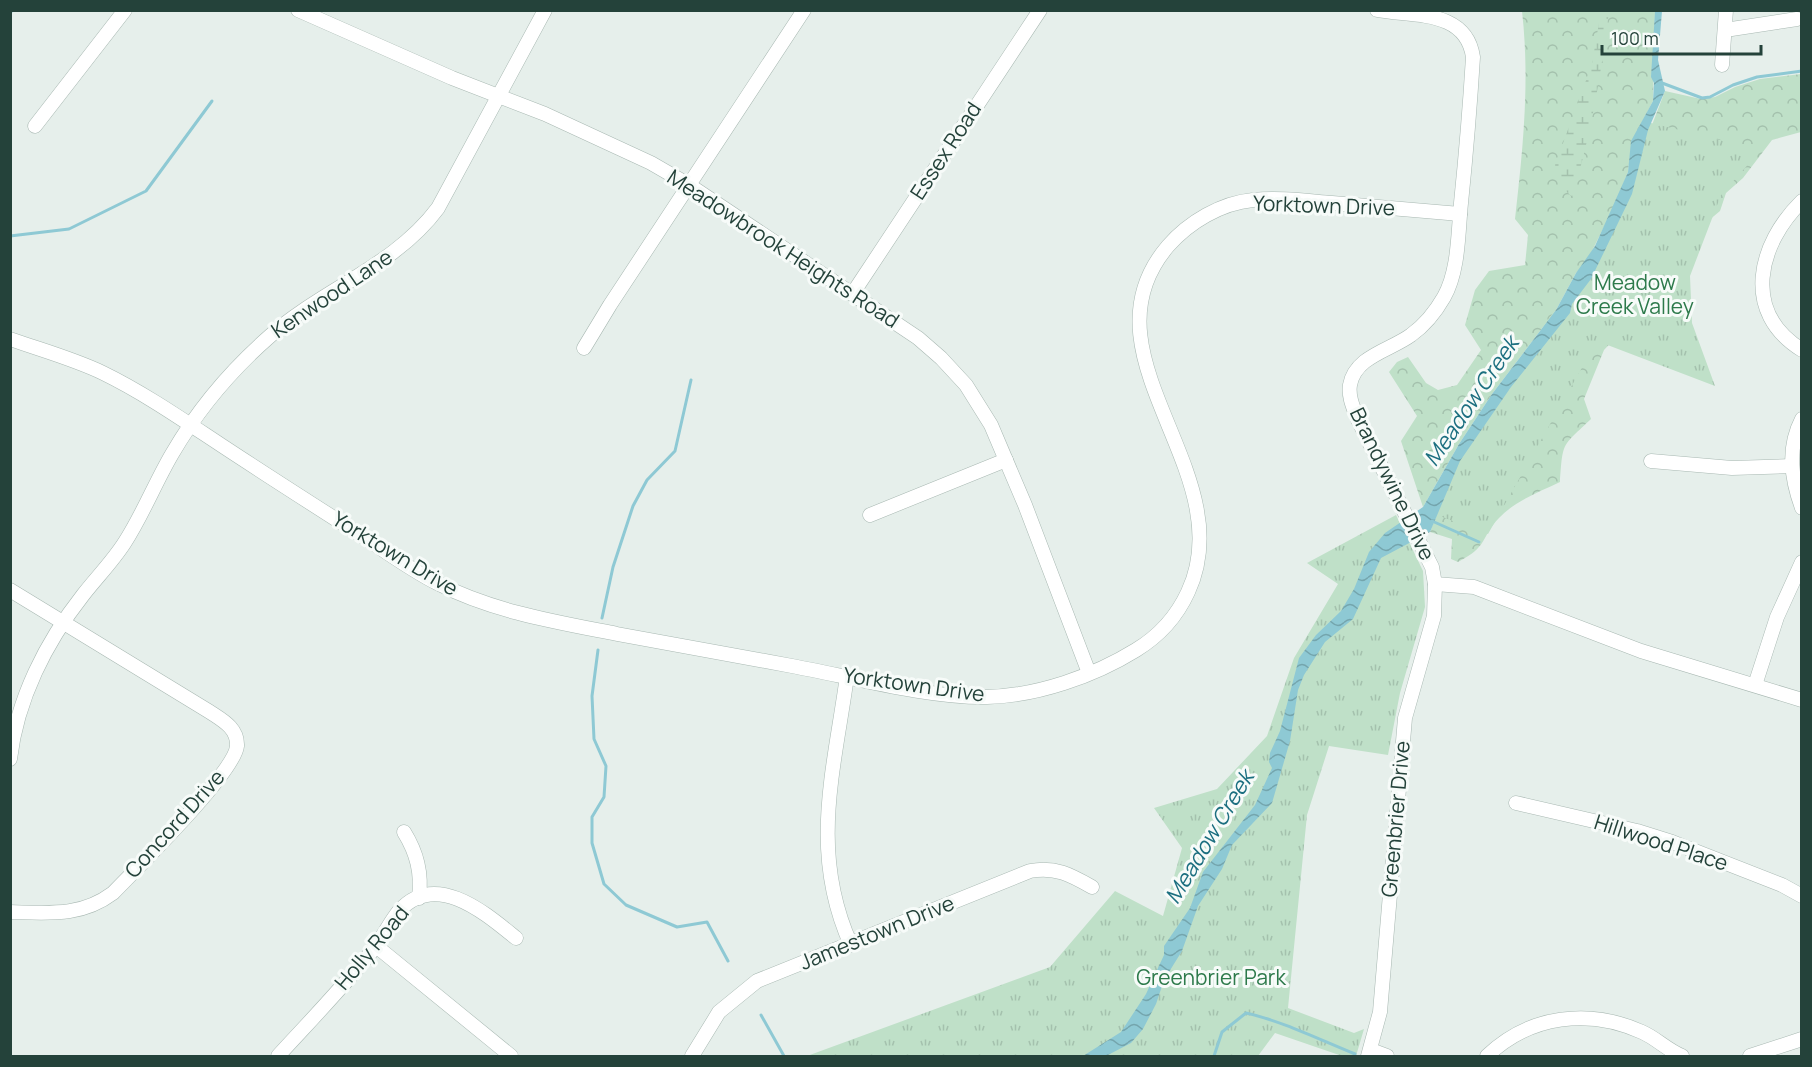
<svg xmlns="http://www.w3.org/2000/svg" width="1812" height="1067" font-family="Manrope,sans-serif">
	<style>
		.forest { fill: url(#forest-crowns) }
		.wetland { fill: url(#wetland-marsh) }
		.park { fill: url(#park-tufts) }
		.water { fill: url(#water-waves) }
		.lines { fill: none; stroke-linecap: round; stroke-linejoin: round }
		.stream { stroke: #8ec9d4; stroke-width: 3 }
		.minor-casing { stroke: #a8b8b2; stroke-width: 15 }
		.minor { stroke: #fff; stroke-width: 14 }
		.labels { text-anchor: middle; stroke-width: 6; stroke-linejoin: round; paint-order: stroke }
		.street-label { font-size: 21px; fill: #24423a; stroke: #f7fbf9 }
		.park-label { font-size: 21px; fill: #2d7a4b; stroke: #f7fbf9 }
		.water-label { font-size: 22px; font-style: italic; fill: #1c6f80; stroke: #f7fbf9 }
	</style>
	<defs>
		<pattern id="forest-crowns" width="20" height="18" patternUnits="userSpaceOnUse" patternTransform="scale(1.5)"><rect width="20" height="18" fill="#bfe0c8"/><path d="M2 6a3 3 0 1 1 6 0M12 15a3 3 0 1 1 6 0" fill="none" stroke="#a4c1ad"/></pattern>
		<pattern id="wetland-marsh" width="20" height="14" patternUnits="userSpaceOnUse" patternTransform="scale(1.5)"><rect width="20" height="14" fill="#bfe0c8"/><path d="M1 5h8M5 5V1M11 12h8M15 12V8" fill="none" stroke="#a4c1ad"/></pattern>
		<pattern id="park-tufts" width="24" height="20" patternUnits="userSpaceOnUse" patternTransform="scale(1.5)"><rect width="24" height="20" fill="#bfe0c8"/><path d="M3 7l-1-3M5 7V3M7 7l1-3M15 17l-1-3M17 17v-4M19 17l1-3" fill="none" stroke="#a4c1ad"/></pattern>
		<pattern id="water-waves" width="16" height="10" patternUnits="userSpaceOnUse" patternTransform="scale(1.5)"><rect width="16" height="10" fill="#8ec9d4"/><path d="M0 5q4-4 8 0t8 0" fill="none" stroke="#74a5ad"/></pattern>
	</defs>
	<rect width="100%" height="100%" fill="#e6efeb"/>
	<g class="forest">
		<path d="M1522,11H1655L1653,101L1632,141L1628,172L1614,207L1587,261L1576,273L1556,310L1492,394L1459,444L1423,507L1401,441L1417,416L1389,372L1397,362L1408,357L1426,383L1438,390L1457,385L1481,350L1465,325L1475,290L1489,271L1525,265L1528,235L1515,219C1523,149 1530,81 1522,11Z"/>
		<path d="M1801,74V132L1772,140L1743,178L1726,193L1720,211L1708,221L1621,332L1604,350L1584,399L1591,419C1562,447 1563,440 1560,482C1539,492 1515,501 1499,518C1480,538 1489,546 1458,562L1451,559L1452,539L1430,532L1449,482L1569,313L1642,151L1665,91L1701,99L1715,97L1735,87L1760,79Z"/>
	</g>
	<path class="wetland" d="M1601,11H1609C1601,74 1591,136 1572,197L1563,188L1555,165L1592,64Z"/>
	<g class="park">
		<path d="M1647,122L1761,150L1721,195L1690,276L1692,323L1715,386L1597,341L1488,534L1434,514L1460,455L1549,318L1578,286L1626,198L1640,168Z"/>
		<path d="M1396,515L1423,571L1425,607L1400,693L1388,755L1329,746L1307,815L1288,1008L1354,1033L1364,1029L1356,1056H1342L1275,1033L1258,1056H807L1050,967L1115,891L1163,916L1182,848L1154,808L1217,789L1267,736L1294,658L1338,584L1307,563Z"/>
	</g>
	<path class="water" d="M1655,11H1662L1658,60L1665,91L1648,130L1632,194L1591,279L1572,304L1570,313L1511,387L1460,461L1430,532L1381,558L1353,619L1325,642L1304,675L1298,690L1290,741L1272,803L1232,845L1222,869L1198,906L1182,951L1164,980L1156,1004L1143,1029L1131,1043L1106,1056H1083L1121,1032L1146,994L1164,955V946L1190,908L1203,872L1255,805L1272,768L1269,762L1270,753L1280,731L1299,658L1316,635L1341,611L1354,589L1369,552L1385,533L1423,507L1459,444L1492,394L1556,310L1576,273L1595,246L1628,172L1631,141L1653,101L1654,83L1651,77Z"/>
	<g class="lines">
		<g class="stream">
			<path d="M10,12L14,10"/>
			<path d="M1662,83L1702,98L1710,97L1733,85L1757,77L1802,71"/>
			<path d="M10,236L69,229L146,191L212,101"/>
			<path d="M1432,521L1479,542"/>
			<path d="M602,618L613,567L633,506L647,480L675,451L691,380"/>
			<path d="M598,650L592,696L594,739L606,766L604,797L592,817V843L604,884L626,905L677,927L707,922L728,961"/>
			<path d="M761,1015L784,1056"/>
			<path d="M1214,1056L1222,1032L1246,1013C1282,1021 1320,1040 1355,1054"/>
		</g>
		<g class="minor-casing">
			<g id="minor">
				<path d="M298,10L452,78L545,114L651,163L689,185L918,338L941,358L966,385L991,425L1025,505L1089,673"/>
				<path d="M1725,30L1797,19"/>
				<path d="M1722,65L1726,10"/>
				<path d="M35,126L125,10"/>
				<path d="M1802,201C1758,244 1741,312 1802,350"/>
				<path d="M853,293L1040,10"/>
				<path d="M10,339C41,350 74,359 103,373C144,393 183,420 221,445C268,476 315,506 362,536C387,552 411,570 437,583C494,612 556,622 617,634C676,645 734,655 792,666C851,677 929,698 987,697C1037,696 1094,676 1136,650C1159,636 1177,616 1188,592C1244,472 1075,355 1168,246C1189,222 1221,203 1253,200C1279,197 1307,201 1332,203C1375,207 1418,210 1460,214"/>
				<path d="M584,348L610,305L804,10"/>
				<path d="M1802,419C1787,448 1791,478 1802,508"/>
				<path d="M1651,461L1732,468L1792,466"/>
				<path d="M870,515L1006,460"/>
				<path d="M1435,584L1474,587L1641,651L1802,700"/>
				<path d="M10,590L210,712C222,720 238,728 237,746C235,772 136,869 113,893C81,917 49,913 10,912"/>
				<path d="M847,676C834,771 809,852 851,945"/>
				<path d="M1755,685L1777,617L1802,562"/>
				<path d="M10,759C17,699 46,642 83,595C97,577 113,561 125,542C143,514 155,483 172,454C198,409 230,371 270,336C323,289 395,266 438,208L545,10"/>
				<path d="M1516,803L1637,831L1672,842L1782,885L1802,896"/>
				<path d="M404,832C417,853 422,873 419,898"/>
				<path d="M376,946L511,1056"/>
				<path d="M1371,1050L1387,1056"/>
				<path d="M278,1056C311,1020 346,984 376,946C384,935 390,922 399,911C436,870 485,913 516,938"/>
				<path d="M692,1056L719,1012L757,981L1030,871C1055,866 1071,875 1092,887"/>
				<path d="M1368,1056L1380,1012L1405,718L1434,616L1435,584L1432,567L1358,420C1354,409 1348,397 1350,385C1355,356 1391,350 1411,335C1425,325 1436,311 1444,297C1459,270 1458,233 1461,203C1466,154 1470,106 1473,57C1466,9 1413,17 1377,10"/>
				<path d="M1487,1056C1530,1015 1589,1008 1642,1032C1656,1038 1667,1050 1682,1056"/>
				<path d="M1750,1056L1802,1039"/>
			</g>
		</g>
		<use href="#minor" class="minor"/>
	</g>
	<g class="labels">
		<g class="street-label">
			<text transform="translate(946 151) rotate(-57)" y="7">Essex Road</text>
			<text transform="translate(1324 206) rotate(2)" y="7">Yorktown Drive</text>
			<text transform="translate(783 249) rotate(33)" y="7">Meadowbrook Heights Road</text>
			<text transform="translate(332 294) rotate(-34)" y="7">Kenwood Lane</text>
			<text transform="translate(1392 484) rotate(64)" y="7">Brandywine Drive</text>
			<text transform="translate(395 554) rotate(31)" y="7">Yorktown Drive</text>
			<text transform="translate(914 685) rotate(8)" y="7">Yorktown Drive</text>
			<text transform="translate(1396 819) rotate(-85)" y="7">Greenbrier Drive</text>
			<text transform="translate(175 824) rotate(-48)" y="7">Concord Drive</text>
			<text transform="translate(1661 843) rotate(18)" y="7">Hillwood Place</text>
			<text transform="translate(877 933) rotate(-22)" y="7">Jamestown Drive</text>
			<text transform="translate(372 948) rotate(-50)" y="7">Holly Road</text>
		</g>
		<g class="park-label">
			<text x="1635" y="290">Meadow<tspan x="1635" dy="24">Creek Valley</tspan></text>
			<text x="1211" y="985">Greenbrier Park</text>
		</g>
		<g class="water-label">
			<text transform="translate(1471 401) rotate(-56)" y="8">Meadow Creek</text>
			<text transform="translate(1209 837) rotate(-59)" y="8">Meadow Creek</text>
		</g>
	</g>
	<rect width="1812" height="1067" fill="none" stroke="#24423a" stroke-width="24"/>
	<path d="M1602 45v9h159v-9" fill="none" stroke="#24423a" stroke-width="3"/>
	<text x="1611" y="45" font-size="18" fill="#24423a" stroke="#f7fbf9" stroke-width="4.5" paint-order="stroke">100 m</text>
</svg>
